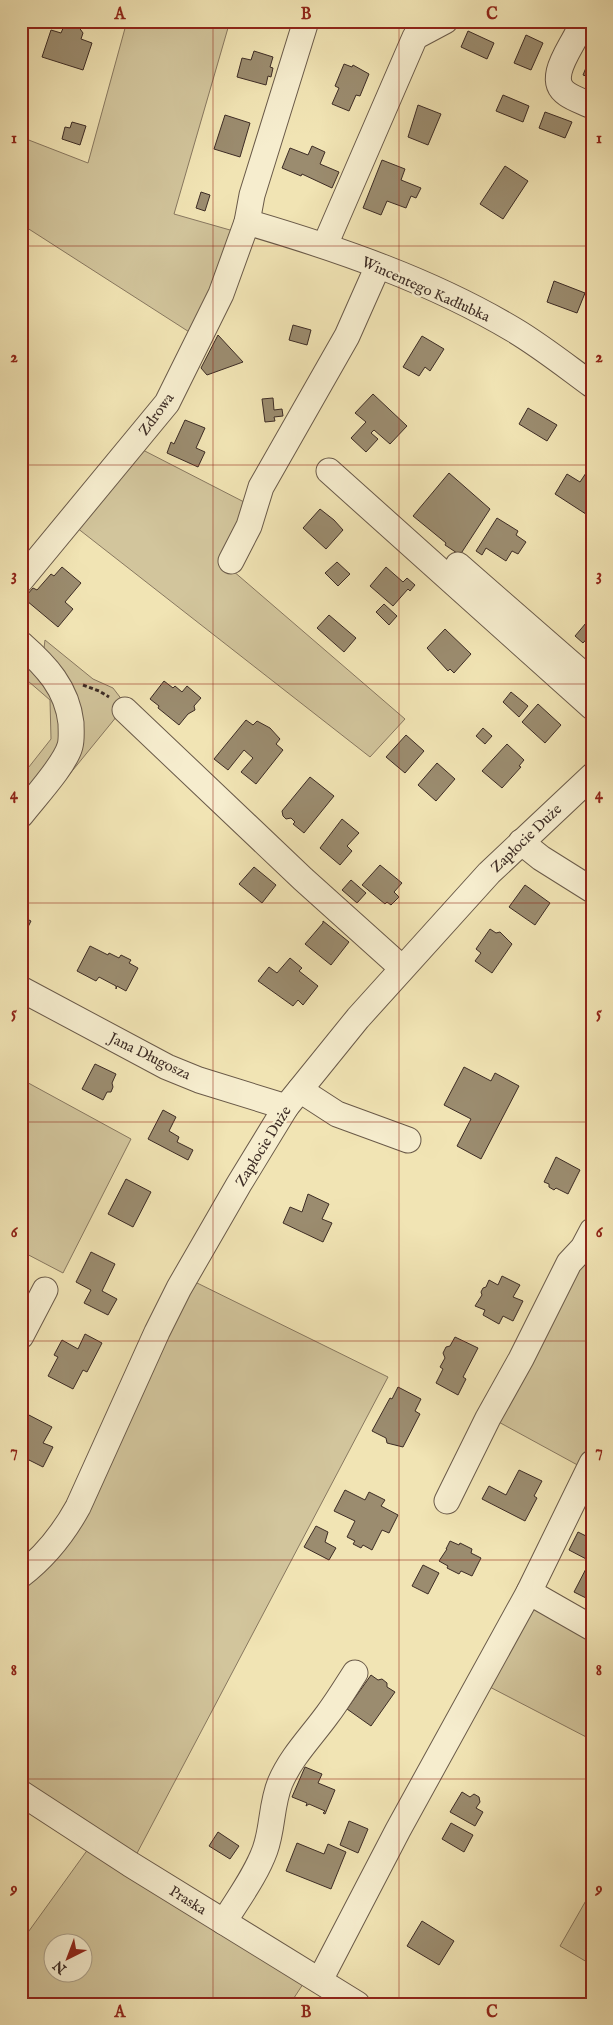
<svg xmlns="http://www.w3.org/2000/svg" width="613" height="2025" font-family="'IM FELL English',serif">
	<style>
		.green { fill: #d2c59c; stroke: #887860; fill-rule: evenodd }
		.building { fill: #9b8c6f; stroke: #3d2c25 }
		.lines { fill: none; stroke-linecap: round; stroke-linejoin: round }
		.minor-casing { stroke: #6a5a49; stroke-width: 27 }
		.path { stroke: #3d2c25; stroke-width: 3; stroke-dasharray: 4 2.5; stroke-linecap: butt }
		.minor { stroke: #f6edce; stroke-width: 25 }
		.grid { fill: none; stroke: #8f2418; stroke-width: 1; stroke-opacity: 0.55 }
		.labels { text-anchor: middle; stroke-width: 5; stroke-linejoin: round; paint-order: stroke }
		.street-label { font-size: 15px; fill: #3d2c25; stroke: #f6edce }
		.neatline { fill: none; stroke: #8f2418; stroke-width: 2 }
		.grid-label { font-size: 16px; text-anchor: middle; font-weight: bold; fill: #8f2418 }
	</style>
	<rect width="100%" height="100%" fill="#f1e4b4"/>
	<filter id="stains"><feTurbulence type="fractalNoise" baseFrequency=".004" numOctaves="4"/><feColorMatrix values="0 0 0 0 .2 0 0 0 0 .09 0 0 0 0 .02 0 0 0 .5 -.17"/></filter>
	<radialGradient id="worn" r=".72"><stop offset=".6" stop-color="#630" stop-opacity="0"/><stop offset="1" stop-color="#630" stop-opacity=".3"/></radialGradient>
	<g class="green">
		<path d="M127,21H230L174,214L237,232L197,337L21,224V137L88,163Z"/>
		<path d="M139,448L246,503L225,564L405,719L370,757L72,524Z"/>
		<path d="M45,640L93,679L113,688L126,705L24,830L21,829V823L72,757L43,656Z"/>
		<path d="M21,651L50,681L66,741L33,789L21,785V777L51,739L50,700L21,675Z"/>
		<path d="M21,1079L131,1139L63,1273L21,1251Z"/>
		<path d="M592,1259V1452L583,1468L495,1420L584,1260Z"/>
		<path d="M191,1280L388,1377L135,1857L21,1785V1583Z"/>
		<path d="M532,1607L592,1637V1740L484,1684Z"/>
		<path d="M91,1845L305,1981L290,2004H21V1942ZM52,1942H82V1972H52Z"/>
		<path d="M592,1890V1965L560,1946Z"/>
	</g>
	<g class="building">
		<path d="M71,24L78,26L83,33L81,39L92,43L83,70L42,57L51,30L61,33L64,26Z"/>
		<path d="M468,31L494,43L487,59L461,47Z"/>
		<path d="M526,35L543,43L531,70L514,63Z"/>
		<path d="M254,51L273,57L270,67L273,68L271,77L268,76L266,85L237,77L242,58L251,60Z"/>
		<path d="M590,58L592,59V78L583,75Z"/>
		<path d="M344,64L352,67L353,65L369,74L360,96L356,95L349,111L332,104L339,88L335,86Z"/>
		<path d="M503,95L529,106L523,122L496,111Z"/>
		<path d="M418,105L441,114L428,145L408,137Z"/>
		<path d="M545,112L572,122L565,138L539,128Z"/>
		<path d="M225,115L250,123L240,157L214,149Z"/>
		<path d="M72,122L86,126L80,145L62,139L65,127L70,128Z"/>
		<path d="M312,146L325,152L320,164L339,172L332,188L302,174L301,176L282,168L290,148L308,155Z"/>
		<path d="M382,160L405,169L401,180L421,188L416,198L411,196L406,208L387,201L381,215L363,208Z"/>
		<path d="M505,166L528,181L503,219L480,204Z"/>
		<path d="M201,192L210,195L205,211L196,208Z"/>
		<path d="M554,281L585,293L577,313L547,302Z"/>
		<path d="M293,325L311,330L307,345L289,340Z"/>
		<path d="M218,335L243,362L207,375L201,368Z"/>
		<path d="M422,336L444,349L430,371L425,367L419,376L403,367Z"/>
		<path d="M373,394L407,426L390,444L374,430L371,433L378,439L366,452L351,438L366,422L355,413Z"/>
		<path d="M273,398L274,410L282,409L283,416L274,417L275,421L265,422L262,399Z"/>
		<path d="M528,408L557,425L547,441L519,424Z"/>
		<path d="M185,420L205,428L196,448L205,452L198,467L167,453L171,442L174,444Z"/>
		<path d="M590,467L592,468V518L555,494L567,474L580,482Z"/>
		<path d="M449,473L490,509L460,555L445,545L446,543L413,516Z"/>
		<path d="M320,509L334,520L343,530L326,549L303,528Z"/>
		<path d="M497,518L518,531L516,535L526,542L518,554L512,551L506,561L486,548L482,555L476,551Z"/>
		<path d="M337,562L350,574L338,586L325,573Z"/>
		<path d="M62,567L81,583L65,602L73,609L58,627L27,601L29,599L26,596L33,588L37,590L51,574L54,576Z"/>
		<path d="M386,567L403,582L407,578L415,585L410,591L408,589L393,606L370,586Z"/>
		<path d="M384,604L397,616L389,625L376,612Z"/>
		<path d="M329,615L356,638L344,652L317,628Z"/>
		<path d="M586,623L592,628V633L583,643L575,636Z"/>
		<path d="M445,629L471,654L454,673L450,669L448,671L427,648Z"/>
		<path d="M164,681L173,688L175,686L182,692L187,686L201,698L194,706L195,710L188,714L179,725L158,708L159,706L150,699Z"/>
		<path d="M511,692L528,706L519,717L503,702Z"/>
		<path d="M538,704L561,725L545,743L522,722Z"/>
		<path d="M246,720L253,725L257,721L270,728L280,739L276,744L283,750L256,784L241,772L253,758L244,750L228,770L214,759Z"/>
		<path d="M483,728L492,736L485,744L476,736Z"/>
		<path d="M406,735L424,751L405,773L386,757Z"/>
		<path d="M507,744L524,760L519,766L521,767L502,788L482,771Z"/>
		<path d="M437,763L455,779L436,801L418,785Z"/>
		<path d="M310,777L334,796L304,833L293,824L295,822L291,818L286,819L283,816L282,811Z"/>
		<path d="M342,819L359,833L347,846L352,851L340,865L320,848Z"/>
		<path d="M380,865L402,883L394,892L399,897L391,905L387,902L385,904L362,885Z"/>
		<path d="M254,867L276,885L262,903L239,884Z"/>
		<path d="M351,880L366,893L357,903L342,890Z"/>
		<path d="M525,885L550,903L535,925L509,907Z"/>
		<path d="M21,916L31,921L27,929L28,932L21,940Z"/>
		<path d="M323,921L349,942L331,965L305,944L323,923Z"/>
		<path d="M490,929L496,933L500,932L512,944L492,973L475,961L481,953L476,949Z"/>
		<path d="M90,946L108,955L109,953L119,958L121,955L131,960L129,963L138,968L126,991L117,986L116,989V986L99,977L96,981L77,971Z"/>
		<path d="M290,958L302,968L299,971L318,986L303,1005L298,1000L293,1006L258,981L269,967L277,973Z"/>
		<path d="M95,1064L116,1074L112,1083L113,1087L111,1092H107L103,1100L82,1089Z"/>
		<path d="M464,1067L491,1081L495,1073L519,1086L481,1159L457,1146L471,1119L444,1105Z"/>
		<path d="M163,1110L176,1117L169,1131L179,1137L177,1142L193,1150L188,1160L148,1139Z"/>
		<path d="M556,1157L580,1170L568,1194L556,1188L554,1190L549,1187V1184L544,1182Z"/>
		<path d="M126,1179L151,1192L133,1227L108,1214Z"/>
		<path d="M308,1194L329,1204L322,1219L332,1223L323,1242L283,1223L290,1207L302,1212Z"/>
		<path d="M91,1252L115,1264L102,1291L117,1299L108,1315L84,1303L91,1290L76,1282Z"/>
		<path d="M502,1276L520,1285L513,1297L523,1301L513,1321L503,1316L499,1324L483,1315L485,1310L475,1306L482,1295L481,1292L483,1288L486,1287L489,1280L498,1285Z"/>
		<path d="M85,1334L102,1343L87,1372L83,1370L73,1389L48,1376L58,1357L54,1355L62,1340L78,1349Z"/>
		<path d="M455,1337L478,1348L463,1377L466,1379L458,1395L436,1383L443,1369L440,1367L445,1358L443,1353L446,1347L450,1346Z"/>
		<path d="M398,1387L421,1399L415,1411L420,1414L403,1447L387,1443L386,1438L372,1431L390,1398L392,1399Z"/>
		<path d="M25,1413L52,1427L43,1443L53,1447L43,1467L21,1456V1420Z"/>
		<path d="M519,1470L542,1481L534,1496L537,1498L525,1521L482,1499L489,1486L506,1495Z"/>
		<path d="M345,1490L365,1500L369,1492L385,1500L381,1506L398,1515L389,1533L382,1530L372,1550L363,1545L361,1548L353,1544L355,1541L347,1537L355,1521L334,1511Z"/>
		<path d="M316,1526L328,1532L325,1542L336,1548L329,1560L304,1547Z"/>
		<path d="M578,1532L592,1539V1601L574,1592L590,1561L569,1550Z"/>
		<path d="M450,1541L459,1545L460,1543L472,1549L471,1553L481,1558L472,1576L461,1571L459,1574L447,1568L448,1566L439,1561L447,1549H446Z"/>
		<path d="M423,1565L439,1573L428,1594L412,1586Z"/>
		<path d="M371,1675L378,1680L382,1679L387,1683V1687L395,1692L371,1726L347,1709Z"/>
		<path d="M305,1767L322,1774L318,1783L335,1790L325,1814L323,1813L325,1811L309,1804L306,1806L307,1803L292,1797Z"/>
		<path d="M462,1792L470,1797L474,1794L479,1797L480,1802L476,1808L483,1812L475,1826L450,1812Z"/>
		<path d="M349,1821L368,1829L358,1853L340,1845Z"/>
		<path d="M451,1823L473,1835L464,1852L442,1839Z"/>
		<path d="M218,1832L239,1846L230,1859L209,1846Z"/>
		<path d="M297,1843L324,1854L328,1844L346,1852L331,1889L286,1871Z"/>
		<path d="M422,1921L454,1941L439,1965L407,1946Z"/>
	</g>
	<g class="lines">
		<g class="minor-casing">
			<g id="minor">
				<path d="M577,34C569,51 546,80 567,94C574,99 584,102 592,106"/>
				<path d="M247,222C339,249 432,281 514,330C541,346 566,366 592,385"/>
				<path d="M325,245L415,37L445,21"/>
				<path d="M329,471L592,707"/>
				<path d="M231,561L249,526L261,487L347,336L378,266"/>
				<path d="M458,565L592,682"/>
				<path d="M21,580L167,403L221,294L247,222L252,195L306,21"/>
				<path d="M21,644C46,666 67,688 71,723C71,730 72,739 70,746C65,765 34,798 21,815"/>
				<path d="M125,710L303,879L402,968"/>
				<path d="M521,842L541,858L592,890"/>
				<path d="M21,989L167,1067L199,1080L286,1107"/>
				<path d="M300,1090L337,1114L408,1140"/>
				<path d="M21,1336L45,1290"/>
				<path d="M447,1501L488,1418L521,1359L569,1263L583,1248L592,1231"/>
				<path d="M21,1575C46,1556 63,1534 78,1507L157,1332L179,1288L239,1184L286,1107L358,1018L489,873L592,776"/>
				<path d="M529,1592L592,1628"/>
				<path d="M21,1793L130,1864L357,2004"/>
				<path d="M224,1922C238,1899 256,1875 265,1850C273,1828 271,1805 280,1783C291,1757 311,1737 327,1715C337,1702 346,1687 355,1673"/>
				<path d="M320,1980L398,1830L529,1592L592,1463"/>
			</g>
		</g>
		<path class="path" d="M83,685L99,691L109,697"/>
		<use href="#minor" class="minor"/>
	</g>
	<path class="grid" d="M213,21V2004M399,21V2004M21,246H592M21,465H592M21,684H592M21,903H592M21,1122H592M21,1341H592M21,1560H592M21,1779H592"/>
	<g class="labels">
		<g class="street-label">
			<text transform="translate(426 289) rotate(24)" y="5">Wincentego Kadłubka</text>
			<text transform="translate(156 414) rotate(-54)" y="5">Zdrowa</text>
			<text transform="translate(526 838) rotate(-44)" y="5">Zapłocie Duże</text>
			<text transform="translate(150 1056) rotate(26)" y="5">Jana Długosza</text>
			<text transform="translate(263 1146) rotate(-58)" y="5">Zapłocie Duże</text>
			<text transform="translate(188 1900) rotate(32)" y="5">Praska</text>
		</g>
	</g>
	<rect width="613" height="2025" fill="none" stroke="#f1e4b4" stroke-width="55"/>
	<g transform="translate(68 1958) rotate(222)"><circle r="24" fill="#f6edce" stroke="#aca08a"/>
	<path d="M0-4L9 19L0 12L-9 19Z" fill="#8f2418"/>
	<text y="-8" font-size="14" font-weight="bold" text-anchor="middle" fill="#3d2c25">N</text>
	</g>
	<rect x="28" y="28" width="558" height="1970" class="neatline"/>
	<g class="grid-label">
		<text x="120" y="19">A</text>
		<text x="306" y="19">B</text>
		<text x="492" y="19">C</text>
		<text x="14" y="143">1</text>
		<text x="599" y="143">1</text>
		<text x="14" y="362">2</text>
		<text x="599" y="362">2</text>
		<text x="14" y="580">3</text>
		<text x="599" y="580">3</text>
		<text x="14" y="799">4</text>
		<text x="599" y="799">4</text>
		<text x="14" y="1018">5</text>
		<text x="599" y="1018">5</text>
		<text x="14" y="1237">6</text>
		<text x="599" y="1237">6</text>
		<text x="14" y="1456">7</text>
		<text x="599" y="1456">7</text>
		<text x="14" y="1675">8</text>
		<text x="599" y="1675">8</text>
		<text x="14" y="1894">9</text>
		<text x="599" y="1894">9</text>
		<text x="120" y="2017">A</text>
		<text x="306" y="2017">B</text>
		<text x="492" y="2017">C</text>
	</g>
	<rect width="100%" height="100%" filter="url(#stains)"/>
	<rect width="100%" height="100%" fill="url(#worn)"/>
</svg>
